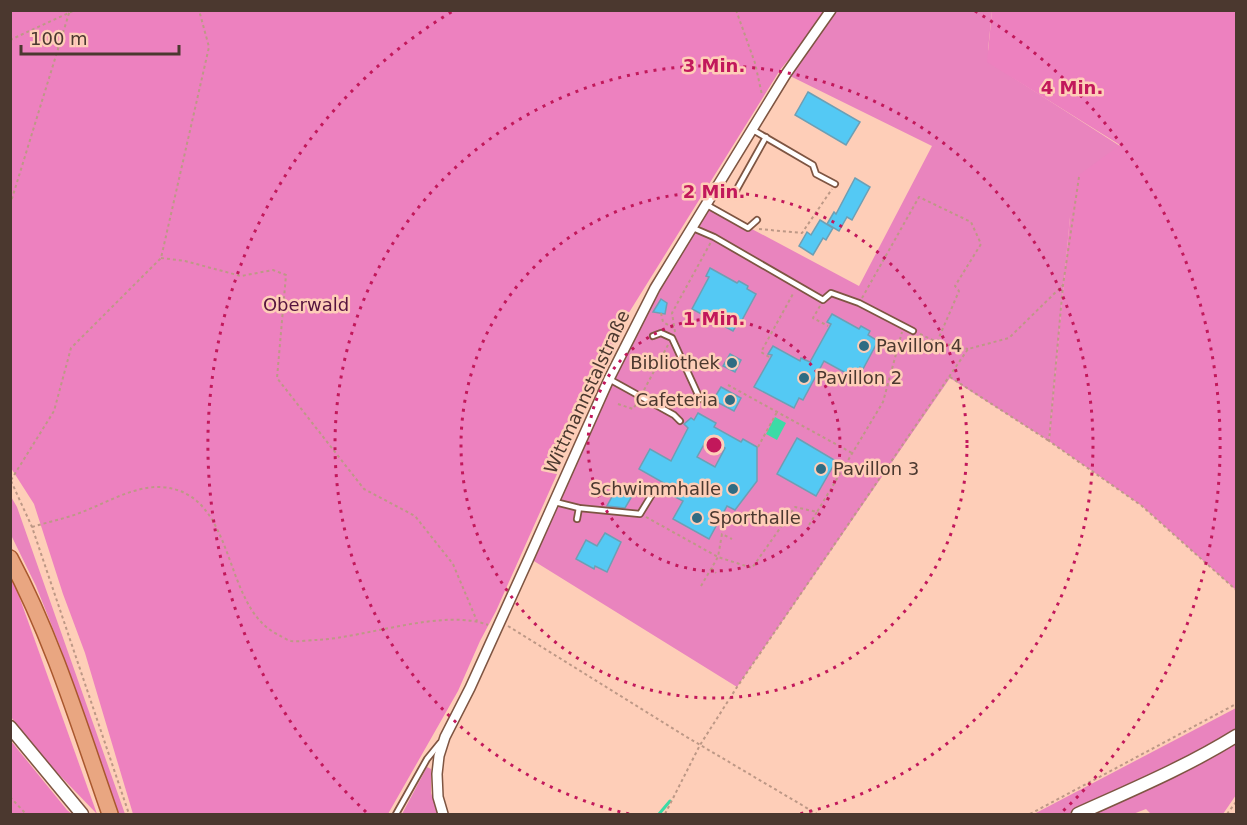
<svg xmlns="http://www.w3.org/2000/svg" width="1247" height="825" font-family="'DejaVu Sans',sans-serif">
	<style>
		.green { fill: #e984be }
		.forest { fill: #ed81bf }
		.water { fill: #3cdba6 }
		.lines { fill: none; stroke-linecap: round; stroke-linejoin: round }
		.stream { stroke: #3cdba6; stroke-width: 3 }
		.building { fill: #54c9f4; stroke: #6d9fb4; stroke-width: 1.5; fill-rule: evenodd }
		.service-casing { stroke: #7e5542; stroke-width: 8 }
		.minor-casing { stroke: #7e5542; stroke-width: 12 }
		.tertiary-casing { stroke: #7e5542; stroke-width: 15 }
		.primary-casing { stroke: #a9582e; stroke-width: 18 }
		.path { stroke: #bd9886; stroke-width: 2; stroke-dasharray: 3 3; stroke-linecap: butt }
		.service { stroke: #fff; stroke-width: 4.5 }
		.minor { stroke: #fff; stroke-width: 9 }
		.tertiary { stroke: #fff; stroke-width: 12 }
		.primary { stroke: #e9a681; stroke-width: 15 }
		.ring { fill: none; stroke: #c2185b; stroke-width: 3; stroke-dasharray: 3 6 }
		.poi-dot { fill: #2f6c83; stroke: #feceb8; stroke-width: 2 }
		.labels { text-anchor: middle; stroke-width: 5; stroke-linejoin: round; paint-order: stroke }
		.park-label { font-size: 18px; fill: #57143f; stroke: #feceb8 }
		.poi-label { font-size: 18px; fill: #4b382f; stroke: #feceb8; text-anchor: start }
		.street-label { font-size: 18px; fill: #4b382f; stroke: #feceb8 }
		.centre { fill: #c2185b; stroke: #feceb8; stroke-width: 3 }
		.ring-label { font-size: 18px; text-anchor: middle; font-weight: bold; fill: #c2185b; stroke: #feceb8; stroke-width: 5; stroke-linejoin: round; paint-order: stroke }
	</style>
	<rect width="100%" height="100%" fill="#feceb8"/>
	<g class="green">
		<path d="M832,11H992L988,50L1006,73L1120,146L1070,217L1049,441L950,378L737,687L529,558L636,326L707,205L859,286L932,146L786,74Z"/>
		<path d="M10,495L17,507L125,814H115L61,649L36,586L11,535Z"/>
		<path d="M1236,708V733L1074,814H1034Z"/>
		<path d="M1236,742V795L1223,814H1151L1146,809L1133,814H1092L1158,785Z"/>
		<path d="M427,767L431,769V793L438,814H402Z"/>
	</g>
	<g class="forest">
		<path d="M10,11H829L780,70L625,319L570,439L557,474L496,611L480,641L458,691L388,814H133L85,653L63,594L34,504L11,468Z"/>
		<path d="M992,11H1236V590L1142,506L1049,441L1070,217L1079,175L1120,145L987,62Z"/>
		<path d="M10,578L14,582L97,814L44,759L11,717Z"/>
		<path d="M11,741L67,810L72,814H11Z"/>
	</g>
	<path class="water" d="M775,417L786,423L777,440L766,434Z"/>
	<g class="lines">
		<path class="stream" d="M659,814L670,801"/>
	</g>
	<g class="building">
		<path d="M808,92L860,122L846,145L795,115Z"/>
		<path d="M855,178L870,187L852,220L847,217L839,231L827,224L834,212L836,214Z"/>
		<path d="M820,220L833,228L826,240L823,238L813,255L799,246L807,232L811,235Z"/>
		<path d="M710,268L737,283L739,281L748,286L747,289L756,294L741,322L739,321L733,331L692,309L709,277L706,276Z"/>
		<path d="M661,299L667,303L665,314L653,312Z"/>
		<path d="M832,314L859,329L861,326L870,331L868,335L878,341L863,369L860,367L855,378L824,361L803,400L799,398L794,408L754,387L772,355L768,354L773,346L800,361L801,358L810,362L831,324L827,322Z"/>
		<path d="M730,354L741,360L735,372L723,366Z"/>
		<path d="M721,387L741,398L734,411L713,400Z"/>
		<path d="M698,413L716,423L714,427L741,442L743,439L757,447V481L735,510L727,506L709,539L673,519L683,501L675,497L678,491L639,469L650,449L671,461L688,428L684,424L691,418L694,420ZM707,439L725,448L715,467L697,457Z"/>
		<path d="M797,438L836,461L816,496L777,474Z"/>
		<path d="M618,486L624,490L626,486L635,491L625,508L607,506Z"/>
		<path d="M605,533L621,542L607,572L595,566L594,569L576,559L586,540L597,546Z"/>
	</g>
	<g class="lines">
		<g class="service-casing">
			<g id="service">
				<path d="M753,130L813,165L816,174L835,184"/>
				<path d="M715,192L733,196L766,137"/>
				<path d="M707,205L748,228L757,220"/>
				<path d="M693,228L714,237L823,300L831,293L859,303L913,331"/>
				<path d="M653,336L661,333L672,338L700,399"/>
				<path d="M609,379L674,415L680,421"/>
				<path d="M555,502L579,508L640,514L651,496"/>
				<path d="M577,519L579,508"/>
				<path d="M396,814L427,759L440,743"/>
			</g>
		</g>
		<g class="minor-casing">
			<path id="minor" d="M443,814L438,797L437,774L439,756L445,737L470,688L529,558L609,379L655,288L786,74L831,10"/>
		</g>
		<g class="tertiary-casing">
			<g id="tertiary">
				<path d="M10,727L82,814"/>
				<path d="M1078,814C1131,790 1186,767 1236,736"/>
			</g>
		</g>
		<g class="primary-casing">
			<path id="primary" d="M10,558C53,639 80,728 110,814"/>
		</g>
		<g class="path">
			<path d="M736,10L755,63L762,95"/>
			<path d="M10,40L75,10"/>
			<path d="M1079,177L1063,285L1049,441L1142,506L1236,590"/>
			<path d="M10,205L70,10"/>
			<path d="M759,229L802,233L832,189"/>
			<path d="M161,258L185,261L241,276L273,270L286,275L277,378L364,489L415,516L453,564L477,621"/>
			<path d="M862,298L919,197L971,222L981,244L955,286L959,291L937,342"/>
			<path d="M820,306L813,318L828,326"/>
			<path d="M661,313L663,322L675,329"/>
			<path d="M675,332L672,313L711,242"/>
			<path d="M920,334L937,342L968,349"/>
			<path d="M769,357L761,352L794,292"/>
			<path d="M950,377L1049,441"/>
			<path d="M728,385L852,453"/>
			<path d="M644,390L668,345"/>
			<path d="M618,404L633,409L637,403"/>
			<path d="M758,447L777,412"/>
			<path d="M11,480L54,411L71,348L161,258L209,47L199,10"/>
			<path d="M11,481L32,527L129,814"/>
			<path d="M646,517L718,557L752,568L795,507L817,512L883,402L902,332"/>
			<path d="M809,525L817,512"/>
			<path d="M32,527C45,523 58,520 71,516C100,507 130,486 161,487C239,492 220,608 279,635C282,637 287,640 291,641C299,642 310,640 318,640C367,637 445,608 488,625"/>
			<path d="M711,568L716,573"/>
			<path d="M701,586L718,557L722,534L732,539"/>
			<path d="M508,626L685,736L817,814"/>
			<path d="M10,797L26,814"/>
			<path d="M665,814L700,745L737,687L968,349L1009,338L1063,285"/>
			<path d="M1030,814L1236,704"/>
			<path d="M1227,814L1236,802"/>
		</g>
		<use href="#service" class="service"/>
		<use href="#minor" class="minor"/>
		<use href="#tertiary" class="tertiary"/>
		<use href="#primary" class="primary"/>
	</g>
	<g class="ring">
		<circle cx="714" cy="445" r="126"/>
		<circle cx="714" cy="445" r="253"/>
		<path d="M629 814A379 379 0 1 1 799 814"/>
		<path d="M366 812A506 506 0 0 1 453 11M975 11A506 506 0 0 1 1062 812"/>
	</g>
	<g class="poi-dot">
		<circle cx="864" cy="346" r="6"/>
		<circle cx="732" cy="363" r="6"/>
		<circle cx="804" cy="378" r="6"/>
		<circle cx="730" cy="400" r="6"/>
		<circle cx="821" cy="469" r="6"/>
		<circle cx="733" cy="489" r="6"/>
		<circle cx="697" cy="518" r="6"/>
	</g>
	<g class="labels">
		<g class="park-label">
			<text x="306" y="311">Oberwald</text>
		</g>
		<g class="poi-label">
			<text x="876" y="352">Pavillon 4</text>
			<text x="720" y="369" text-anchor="end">Bibliothek</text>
			<text x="816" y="384">Pavillon 2</text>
			<text x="718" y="406" text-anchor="end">Cafeteria</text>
			<text x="833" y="475">Pavillon 3</text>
			<text x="721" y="495" text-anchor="end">Schwimmhalle</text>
			<text x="709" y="524">Sporthalle</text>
		</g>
		<g class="street-label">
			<text transform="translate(587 392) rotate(-65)" y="6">Wittmannstalstraße</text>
		</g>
	</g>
	<circle cx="714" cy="445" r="9" class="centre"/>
	<g class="ring-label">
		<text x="714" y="72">3 Min.</text>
		<text x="1072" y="94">4 Min.</text>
		<text x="714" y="198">2 Min.</text>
		<text x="714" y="325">1 Min.</text>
	</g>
	<rect width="1247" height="825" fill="none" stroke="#4b382f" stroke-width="24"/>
	<path d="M21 45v9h158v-9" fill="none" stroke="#4b382f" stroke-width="3"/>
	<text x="30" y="45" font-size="18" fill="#4b382f" stroke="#feceb8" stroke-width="4.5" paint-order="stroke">100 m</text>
</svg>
